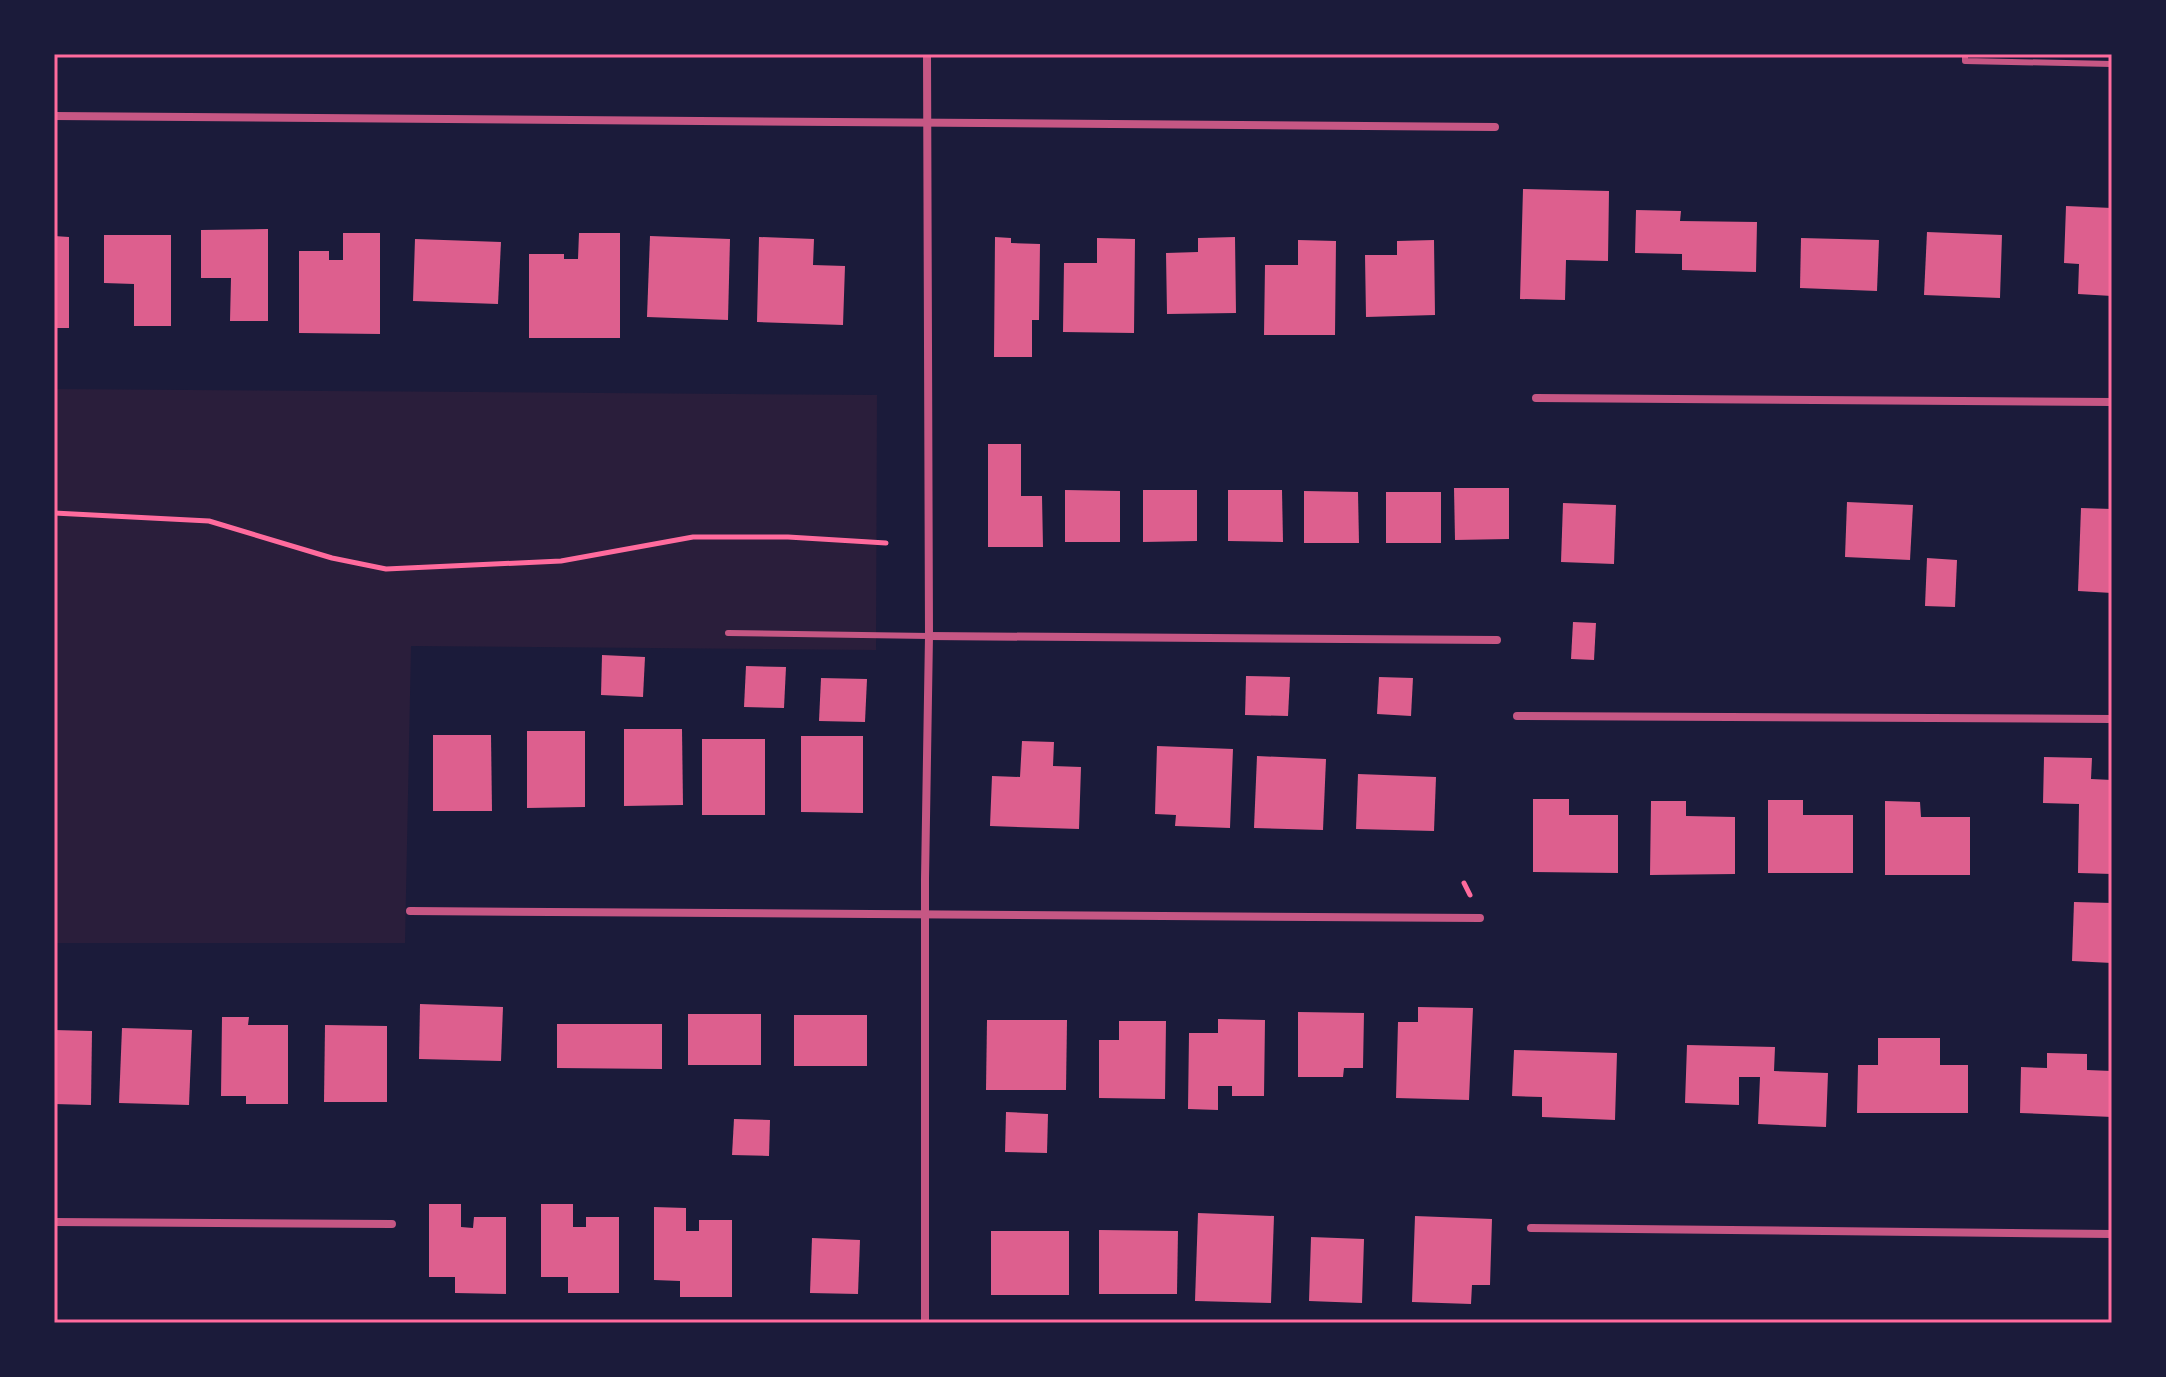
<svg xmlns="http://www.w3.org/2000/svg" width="2166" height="1377" font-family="Jost,sans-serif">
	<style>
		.green { fill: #2a1e3b }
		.building { fill: #dd5f8e }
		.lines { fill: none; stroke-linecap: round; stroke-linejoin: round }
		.path { stroke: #ff6b9d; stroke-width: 5 }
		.service { stroke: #c65784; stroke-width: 6 }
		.minor { stroke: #c65784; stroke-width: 8 }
		.neatline { fill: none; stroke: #ff6b9d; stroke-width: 3 }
	</style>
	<rect width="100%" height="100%" fill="#1b1b3a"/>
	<path class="green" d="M54,389L877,395L876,650L411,646L405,943H54Z"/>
	<g class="building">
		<path d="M1523,189L1609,191L1608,261L1566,260L1565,300L1520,299Z"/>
		<path d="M2066,206L2112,208V296L2078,294L2079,264L2064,263Z"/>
		<path d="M1636,210L1681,211L1680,221L1757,222L1756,272L1682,270V254L1635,253Z"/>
		<path d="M268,229V321H230L231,278H201V230Z"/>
		<path d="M1927,232L2002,235L2000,298L1924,295Z"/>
		<path d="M343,233H380V334L299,333V251H329V260H343Z"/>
		<path d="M579,233H620V338H529V254H564V259H578Z"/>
		<path d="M104,235H171V326H134V284L104,283Z"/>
		<path d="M54,236L69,237V328H54Z"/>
		<path d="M650,236L730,239L728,320L647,317Z"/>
		<path d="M759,237L814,239L813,265L845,266L843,325L757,322Z"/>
		<path d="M995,237L1011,238V243L1040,244L1039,320H1032V357H994Z"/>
		<path d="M1235,237L1236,313L1167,314L1166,253L1198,252V238Z"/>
		<path d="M1097,238L1135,239L1134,333L1063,332L1064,263H1097Z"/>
		<path d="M1801,238L1879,240L1877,291L1800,288Z"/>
		<path d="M415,239L501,242L498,304L413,301Z"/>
		<path d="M1298,240L1336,241L1335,335H1264L1265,265H1298Z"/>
		<path d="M1434,240L1435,315L1366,317L1365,255H1397V241Z"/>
		<path d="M988,444H1021V496H1042L1043,547H988Z"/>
		<path d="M1454,488H1509V539L1455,540Z"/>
		<path d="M1065,490L1120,491V542H1065Z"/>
		<path d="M1143,490H1197V541L1143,542Z"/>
		<path d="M1228,490H1282L1283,542L1228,541Z"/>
		<path d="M1304,491L1358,492L1359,543H1304Z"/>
		<rect x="1386" y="492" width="55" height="51"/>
		<path d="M1847,502L1913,505L1910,560L1845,557Z"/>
		<path d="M1563,503L1616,505L1614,564L1561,562Z"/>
		<path d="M2081,508L2112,509V593L2078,591Z"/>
		<path d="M1927,558L1957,560L1955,607L1925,606Z"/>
		<path d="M1573,622L1596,623L1594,660L1571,659Z"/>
		<path d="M602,655L645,657L643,697L601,695Z"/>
		<path d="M746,666L786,667L784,708L744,707Z"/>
		<path d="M1246,676L1290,677L1288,716L1245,715Z"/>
		<path d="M1379,677L1413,678L1411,716L1377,714Z"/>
		<path d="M821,678L867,679L865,722L819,721Z"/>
		<path d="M624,729H682L683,805L624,806Z"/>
		<path d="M527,731H585V807L527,808Z"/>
		<path d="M433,735H491L492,811H433Z"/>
		<path d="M801,736H863V813L801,812Z"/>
		<rect x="702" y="739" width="63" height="76"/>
		<path d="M1022,741L1054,742L1053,766L1081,767L1079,829L990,826L992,776L1020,777Z"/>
		<path d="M1157,746L1233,749L1230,828L1175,826L1176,815L1155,814Z"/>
		<path d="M1257,756L1326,759L1323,830L1254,828Z"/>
		<path d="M2044,757L2092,758L2091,779L2112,780V874L2078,873L2079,804L2043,803Z"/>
		<path d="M1358,774L1436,777L1434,831L1356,829Z"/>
		<path d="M1533,799H1569V815H1618V873L1533,872Z"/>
		<path d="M1768,800H1803V815H1853V873H1768Z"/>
		<path d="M1651,801H1686V816L1735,817V874L1650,875Z"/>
		<path d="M1885,801L1920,802L1921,817H1970V875H1885Z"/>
		<path d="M2074,902L2112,903V963L2072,961Z"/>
		<path d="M420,1004L503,1007L501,1061L419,1059Z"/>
		<path d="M1418,1007L1473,1008L1469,1100L1396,1098L1398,1022H1418Z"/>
		<path d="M1298,1012L1364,1013L1363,1068H1344L1343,1077H1298Z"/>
		<rect x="688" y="1014" width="73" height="51"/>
		<rect x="794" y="1015" width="73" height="51"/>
		<path d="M222,1017H249L248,1025H288V1104H246V1096H221Z"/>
		<path d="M1218,1019L1265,1020L1264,1096H1232V1086H1218V1110L1188,1109L1189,1033H1218Z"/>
		<path d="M987,1020H1067L1066,1090H986Z"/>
		<path d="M1119,1021H1166L1165,1099L1099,1098V1040H1119Z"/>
		<path d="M557,1024H662V1069L557,1068Z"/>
		<path d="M325,1025L387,1026V1102H324Z"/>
		<path d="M122,1028L192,1030L189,1105L119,1103Z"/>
		<path d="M54,1030L92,1031L91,1105L54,1104Z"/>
		<path d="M1878,1038H1940V1065H1968V1113H1857L1858,1065H1878Z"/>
		<path d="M1687,1045L1775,1047L1774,1071L1828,1073L1826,1127L1758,1124L1760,1077H1739V1105L1685,1103Z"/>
		<path d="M1514,1050L1617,1053L1615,1120L1542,1117V1097L1512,1096Z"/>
		<path d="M2047,1053L2087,1054V1070L2112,1071V1117L2020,1113L2021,1067L2047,1068Z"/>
		<path d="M1006,1112L1048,1114L1047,1153L1005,1152Z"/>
		<path d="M734,1119L770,1120L769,1156L732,1155Z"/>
		<path d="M429,1204H461V1227L473,1228L474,1217H506V1294L455,1293V1277H429Z"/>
		<path d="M541,1204H573V1227H586V1217H619V1293H568V1277H541Z"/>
		<path d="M654,1207L686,1208V1231H699V1220H732V1297H680V1281L654,1280Z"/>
		<path d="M1198,1213L1274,1216L1271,1303L1195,1301Z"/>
		<path d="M1415,1216L1492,1219L1490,1285H1472L1471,1304L1412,1302Z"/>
		<path d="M1099,1230L1178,1231L1177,1294H1099Z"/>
		<rect x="991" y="1231" width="78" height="64"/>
		<path d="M1311,1237L1364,1239L1362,1303L1309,1301Z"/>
		<path d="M812,1238L860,1240L858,1294L810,1293Z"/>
	</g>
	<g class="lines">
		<g class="path">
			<path d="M54,513L209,521L332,558L386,569L561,561L693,537H788L886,543"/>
			<path d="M1464,883L1470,895"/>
		</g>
		<g class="service">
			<path d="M1965,54V61L2112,64"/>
			<path d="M728,633L929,636"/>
		</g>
		<g class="minor">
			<path d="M54,116L1495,127"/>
			<path d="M1536,398L2112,402"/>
			<path d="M929,636L1497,640"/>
			<path d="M1517,716L2112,719"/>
			<path d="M410,911L1480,918"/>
			<path d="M54,1222L392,1224"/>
			<path d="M1531,1228L2112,1234"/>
			<path d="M925,1323V879L929,636L927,54"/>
		</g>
	</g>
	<rect width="2166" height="1377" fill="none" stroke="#1b1b3a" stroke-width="112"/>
	<rect x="56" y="56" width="2054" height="1265" class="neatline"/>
</svg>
